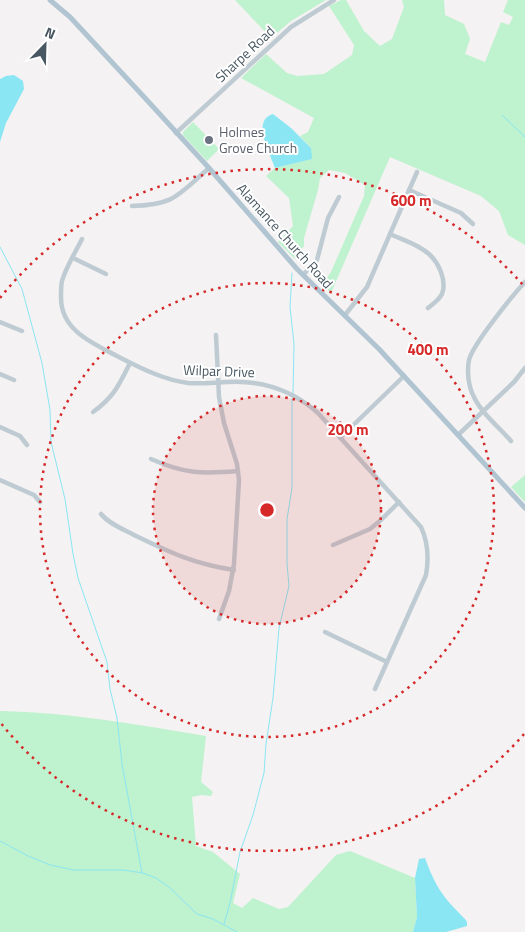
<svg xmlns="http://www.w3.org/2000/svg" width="525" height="932" font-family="'Titillium Web',sans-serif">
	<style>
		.green { fill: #bff2ce }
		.water { fill: #8ae6f2 }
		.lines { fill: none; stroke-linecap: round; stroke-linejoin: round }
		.stream { stroke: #8ae6f2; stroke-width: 1 }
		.minor { stroke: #bfcbd2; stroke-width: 4.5 }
		.major { stroke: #b0c4d1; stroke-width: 5 }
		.ring { fill: none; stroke: #d62828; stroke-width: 2.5; stroke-dasharray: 2.5 5 }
		.worship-dot { fill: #6b7280; stroke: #fff; stroke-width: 2 }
		.labels { text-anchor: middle; stroke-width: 4; stroke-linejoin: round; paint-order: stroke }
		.street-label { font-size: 14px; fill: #485761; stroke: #fff }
		.worship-label { font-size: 14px; fill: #5b616d; stroke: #fff; text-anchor: start }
		.centre { fill: #d62828; stroke: #fff; stroke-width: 2.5 }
		.ring-label { font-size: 15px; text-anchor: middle; font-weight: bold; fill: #d62828; stroke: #fff; stroke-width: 4; stroke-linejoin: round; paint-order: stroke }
	</style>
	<rect width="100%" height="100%" fill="#f4f2f2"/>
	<g class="green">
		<path d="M235,0H326L291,21L271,38Z"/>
		<path d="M341,0H346L364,31L380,46L392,39L404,7L402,0H444L445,15L464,24L470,39L465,54L485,62L501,22L509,25L513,17L503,12L508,0H525V245L508,235L499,211L481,196L390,157L331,293L322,285L331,272L364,196L365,185L345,173L329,170L320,178L318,190L304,238V246L295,259L278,242L293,226L289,198L266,176L275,168L311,159V148L300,136L308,132L314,118L241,78L266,54L287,73L297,76L324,74L352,55L354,45L329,6Z"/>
		<path d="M193,122L219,149L207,161L183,135V132Z"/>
		<path d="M525,475V502L511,487Z"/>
		<path d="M0,711C69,712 138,725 206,736L201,782L213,792L211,796L201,795L192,797L196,846L213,852L240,874L233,903L242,908L253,898L279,909L288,907L336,855L350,851L415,878L417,917L413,932H0Z"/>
	</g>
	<g class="water">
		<path d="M14,75L23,81L24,89L6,123L0,142V79L6,76Z"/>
		<path d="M273,114L291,128L311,148L312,159L275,168C270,154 251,120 273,114Z"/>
		<path d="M425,858C436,888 443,897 465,919L467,922V926L446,932H413L417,917L415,878L419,859Z"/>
	</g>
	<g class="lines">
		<g class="stream">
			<path d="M502,115L525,137"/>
			<path d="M0,247L22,289L42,363L50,410L51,442L65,499L73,554L78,578L107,662L110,689L117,718L122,764L142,873"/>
			<path d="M292,273L290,307L294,344L293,395"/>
			<path d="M0,841L28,856L50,865L74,870H123L143,873L156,878L169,887L197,914L213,919L237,932"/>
			<path d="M224,924L230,903L240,852L253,815L264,773L266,744L273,698L279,628L289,586L287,564V519L292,488V399"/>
		</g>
		<g class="minor">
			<path d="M176,133L291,27L334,0"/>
			<path d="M409,190L461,213L473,224"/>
			<path d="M132,206C175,205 178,195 209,168"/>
			<path d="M390,234C403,240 418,244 429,254C439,263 447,281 442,294C439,300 433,304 428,308"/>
			<path d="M82,239C75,253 66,267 62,281C61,285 61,291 61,296C60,330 92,343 117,356C139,367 163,380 188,383C201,384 214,383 227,382C261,380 292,390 318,413L421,527C428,542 429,558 426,575L375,689"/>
			<path d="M73,258L106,274"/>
			<path d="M303,275L317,260L328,218L339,197"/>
			<path d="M345,315L367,287L417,172"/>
			<path d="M0,322L22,331"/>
			<path d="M216,335L219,397L224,423L237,464L239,480L234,564L229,591L219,619"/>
			<path d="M0,374L14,380"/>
			<path d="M93,412C114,397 119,385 130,363"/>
			<path d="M0,427L20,436L27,445"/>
			<path d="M458,435L514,382L525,368"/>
			<path d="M340,438L404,376"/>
			<path d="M511,441C499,427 482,414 474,397C468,386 467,371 469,360C473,344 513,295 525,282"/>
			<path d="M151,459C185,474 202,474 238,471"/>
			<path d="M0,480L34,495L40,502"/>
			<path d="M101,514C109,524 123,529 134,535C169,552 194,564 234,570"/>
			<path d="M333,545L370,529L381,520L399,502"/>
			<path d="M325,632L387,662"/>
		</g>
		<path class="major" d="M50,0L70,17L145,98L209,168L297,269L379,349L525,508"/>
	</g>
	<circle cx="267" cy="510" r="114" fill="#d62828" fill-opacity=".12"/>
	<g class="ring">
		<circle cx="267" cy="510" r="114"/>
		<circle cx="267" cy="510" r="227"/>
		<path d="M524 734A341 341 0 0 1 0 722M0 298A341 341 0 0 1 524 286"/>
	</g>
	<circle class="worship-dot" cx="209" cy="140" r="5"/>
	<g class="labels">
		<g class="street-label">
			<text transform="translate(245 54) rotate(-43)" y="5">Sharpe Road</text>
			<text transform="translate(285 236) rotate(48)" y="5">Alamance Church Road</text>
			<text transform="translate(219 371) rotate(2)" y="5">Wilpar Drive</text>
		</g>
		<g class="worship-label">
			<text x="219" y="137">Holmes<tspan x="219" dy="16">Grove Church</tspan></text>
		</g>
	</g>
	<circle cx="267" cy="510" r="8" class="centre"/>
	<g class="ring-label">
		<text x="411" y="206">600 m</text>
		<text x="428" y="355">400 m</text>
		<text x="348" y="435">200 m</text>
	</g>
	<g transform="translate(45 45) rotate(23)" stroke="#ffffff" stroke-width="4" paint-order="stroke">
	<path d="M0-4L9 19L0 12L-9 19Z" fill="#485761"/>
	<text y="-8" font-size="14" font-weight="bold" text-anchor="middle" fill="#485761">N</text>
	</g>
</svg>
